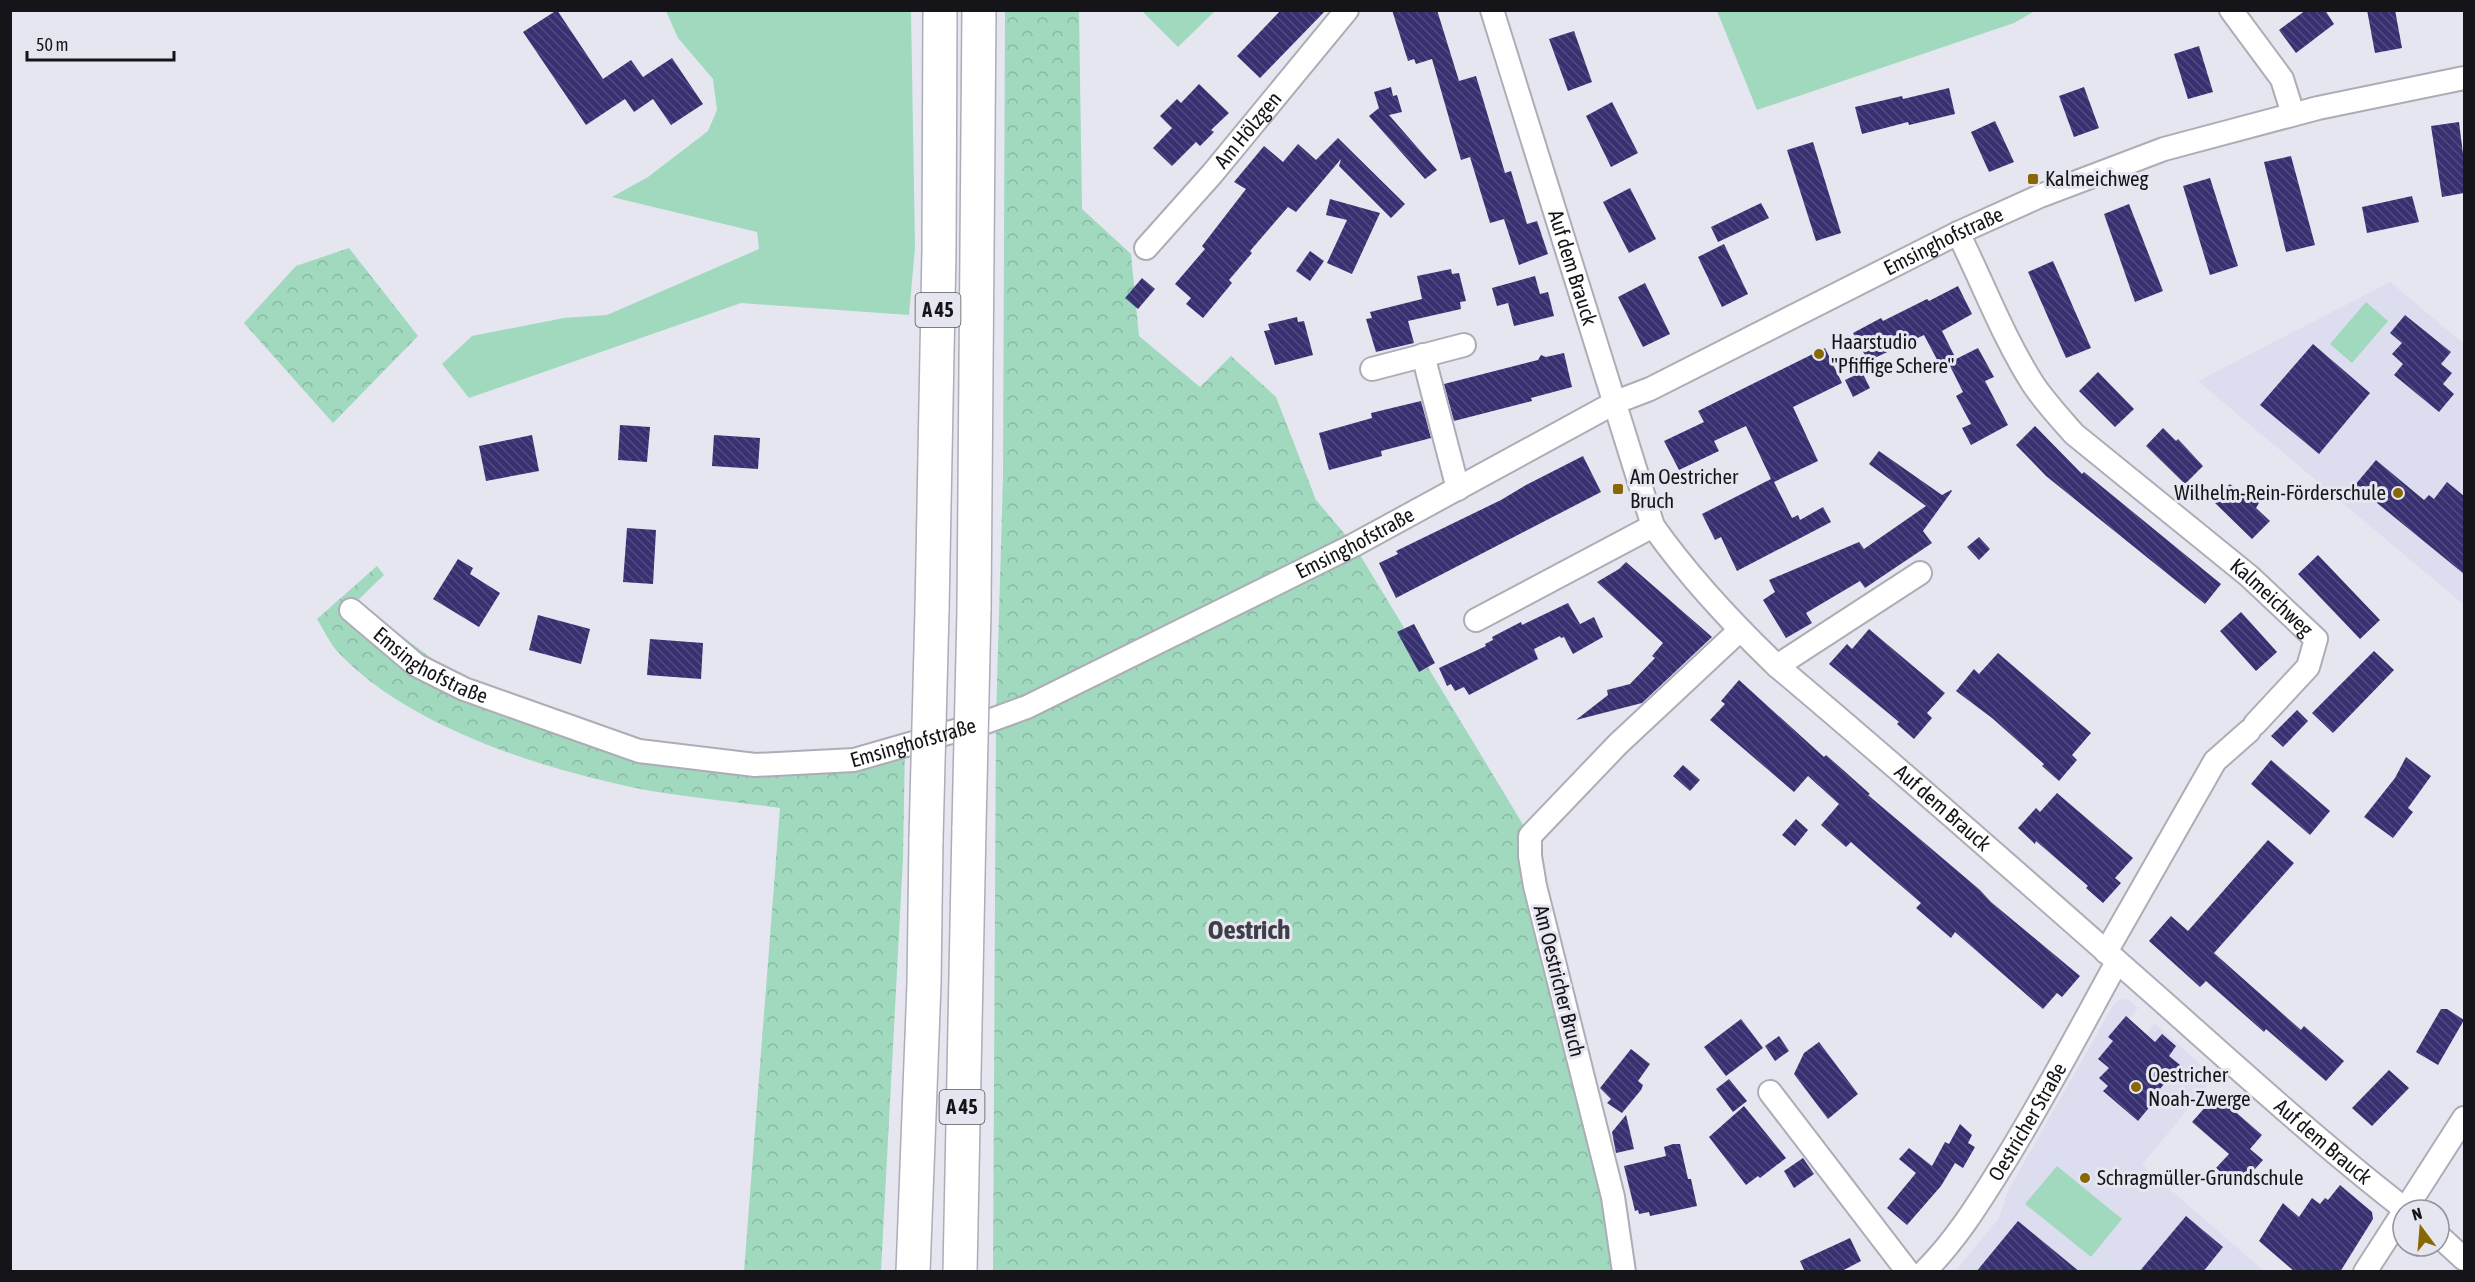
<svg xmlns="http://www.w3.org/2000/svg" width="2475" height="1282" font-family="'Asap Condensed',sans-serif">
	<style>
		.built { fill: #ddddf0 }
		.green { fill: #a0d9be }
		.forest { fill: url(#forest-crowns) }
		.building { fill: url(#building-back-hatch) }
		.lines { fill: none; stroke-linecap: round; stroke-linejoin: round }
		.street-casing { stroke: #acadb7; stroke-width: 26 }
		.highway-casing { stroke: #acadb7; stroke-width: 36 }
		.street { stroke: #fff; stroke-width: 22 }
		.highway { stroke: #fff; stroke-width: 33 }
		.highway-bridge-casing { stroke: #acadb7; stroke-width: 36; stroke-linecap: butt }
		.highway-bridge { stroke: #fff; stroke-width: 33 }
		.poi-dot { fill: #886804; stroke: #e6e6f1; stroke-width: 2 }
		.labels { text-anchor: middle; stroke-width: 6; stroke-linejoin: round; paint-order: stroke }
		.shield { fill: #e6e6f1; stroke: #54545a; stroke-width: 1.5 }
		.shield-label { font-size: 20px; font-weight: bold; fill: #151519 }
		.street-label { font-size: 21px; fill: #151519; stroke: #e6e6f1 }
		.poi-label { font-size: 21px; fill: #151519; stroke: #e6e6f1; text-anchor: start }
		.district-label { font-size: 27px; font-weight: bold; fill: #3e3e47; stroke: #e6e6f1 }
	</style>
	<defs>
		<pattern id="forest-crowns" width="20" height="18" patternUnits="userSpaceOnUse" patternTransform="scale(1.5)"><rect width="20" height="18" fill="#a0d9be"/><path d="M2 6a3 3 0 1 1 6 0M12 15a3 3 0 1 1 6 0" fill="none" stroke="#89b9a3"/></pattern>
		<pattern id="building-back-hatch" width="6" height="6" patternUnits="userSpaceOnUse" patternTransform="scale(1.5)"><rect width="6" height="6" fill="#373071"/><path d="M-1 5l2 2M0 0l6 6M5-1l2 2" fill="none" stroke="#514b80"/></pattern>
	</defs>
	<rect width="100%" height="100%" fill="#e6e6f1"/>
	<g class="built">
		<path d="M2390,282L2464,344V605L2198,381Z"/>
		<path d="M2122,999L2129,1000L2138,1008L2129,1019L2146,1034L2155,1023L2214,1077L2142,1165L2264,1271L1955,1272L1999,1218L2008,1191L2111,1009L2115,1003Z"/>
	</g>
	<g class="green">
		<path d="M666,11H911L915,247L909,315L741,303L469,398L442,364L472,336L564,318L607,315L759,249L757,232L612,197L648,177L708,131L717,110L713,79L678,38Z"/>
		<path d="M1142,11H1215L1178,47Z"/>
		<path d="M1717,11H2035L2014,23L1757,110Z"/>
		<path d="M2366,302L2388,321L2352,363L2330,344Z"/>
		<path d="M2057,1166L2122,1219L2091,1257L2025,1204Z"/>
	</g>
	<g class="forest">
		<path d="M1005,11H1079L1082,209L1131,254L1139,336L1200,387L1231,356L1276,397L1316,500L1354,545L1530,836L1624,1271L993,1272L996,717L1003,477Z"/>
		<path d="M349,248L418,336L333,423L244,323L296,266Z"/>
		<path d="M377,566L384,575L356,602L454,675L648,744L765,768L905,744L903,859L881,1271H744L780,808C731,801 679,797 631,787C533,766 405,725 336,650C329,641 323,629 317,619Z"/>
	</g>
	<g class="building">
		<path d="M557,10L603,79L631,60L643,77L672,58L703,104L671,125L653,99L634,112L625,99L586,125L523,32Z"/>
		<path d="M1281,10H1326L1260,78L1237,56Z"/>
		<path d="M1392,10H1437L1459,81L1476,76L1505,173L1511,171L1527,224L1537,221L1548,254L1519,265L1504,219L1490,223L1470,157L1461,160L1432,59L1416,64L1414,59L1408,61Z"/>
		<path d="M2306,10H2325L2334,24L2296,53L2279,30Z"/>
		<path d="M2367,10H2395L2402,48L2375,53Z"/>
		<path d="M1574,31L1592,82L1568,91L1549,39Z"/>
		<path d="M2199,46L2213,92L2188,99L2174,54Z"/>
		<path d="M1199,84L1229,113L1211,130L1214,132L1200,146L1196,142L1172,166L1153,148L1172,128L1160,116L1177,99L1181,103Z"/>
		<path d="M1391,87L1393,96L1397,95L1402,112L1389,115L1437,170L1425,179L1369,116L1379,108L1374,92Z"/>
		<path d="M2084,87L2099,128L2074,137L2059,96Z"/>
		<path d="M1949,88L1955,114L1909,125L1908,122L1862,134L1855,107L1902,96L1903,99Z"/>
		<path d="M1612,102L1638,153L1611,167L1586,116Z"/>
		<path d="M1995,121L2014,162L1989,172L1971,132Z"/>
		<path d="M2459,122L2464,162V193L2442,197L2431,126Z"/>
		<path d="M1338,138L1405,204L1391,218L1339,166L1341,159L1296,212L1288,207L1250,251L1252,253L1229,280L1232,283L1203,318L1186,304L1191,298L1175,284L1205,249L1202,246L1246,189L1234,182L1264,146L1283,162L1298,144L1316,160Z"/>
		<path d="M1813,142L1841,233L1816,241L1787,150Z"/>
		<path d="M2291,156L2315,245L2286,252L2264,162Z"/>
		<path d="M2210,178L2238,266L2210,275L2183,186Z"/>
		<path d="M1630,188L1656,239L1629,253L1603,202Z"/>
		<path d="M2412,196L2419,222L2367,233L2362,207Z"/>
		<path d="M1330,199L1380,213L1352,274L1327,263L1347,220L1326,215Z"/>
		<path d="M1761,203L1769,218L1718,242L1711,227Z"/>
		<path d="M2129,204L2163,291L2135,302L2104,214Z"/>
		<path d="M1724,244L1748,294L1722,307L1698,257Z"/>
		<path d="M1310,251L1324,261L1310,281L1296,271Z"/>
		<path d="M2053,261L2091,348L2066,358L2028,272Z"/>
		<path d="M1451,269L1452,274L1459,273L1466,301L1460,302L1461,309L1408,321L1414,343L1376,352L1366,319L1372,318L1370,312L1422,299L1417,276Z"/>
		<path d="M1535,276L1540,294L1548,292L1554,316L1514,326L1508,303L1497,306L1492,288Z"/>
		<path d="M1142,278L1155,289L1138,309L1125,298Z"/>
		<path d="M1645,283L1670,334L1643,347L1618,297Z"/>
		<path d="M1958,286L1972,314L1942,331L1956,359L1978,348L1994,377L1985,381L2008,425L1971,445L1962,428L1971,424L1956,396L1963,392L1950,366L1942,369L1924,335L1868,361L1853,333L1881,318L1883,321L1927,299L1929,301Z"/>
		<path d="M2405,315L2451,352L2441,364L2452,373L2443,384L2454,394L2439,412L2394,375L2403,364L2392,354L2402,343L2390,333Z"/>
		<path d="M1297,317L1298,322L1304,321L1313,355L1275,365L1264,331L1270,330L1268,324Z"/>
		<path d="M2313,344L2370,393L2319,454L2260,405Z"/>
		<path d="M1825,348L1842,383L1793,407L1818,461L1774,482L1792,518L1798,515L1800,520L1823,507L1831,522L1737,571L1721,537L1715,540L1702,514L1771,479L1746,426L1714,441L1719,451L1679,470L1664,441L1704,422L1698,411Z"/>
		<path d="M1564,353L1572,387L1531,398L1532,401L1454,421L1444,384L1538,360L1541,355L1546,357Z"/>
		<path d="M1862,372L1870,388L1853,397L1845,380Z"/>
		<path d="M2098,372L2134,409L2115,427L2079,391Z"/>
		<path d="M1421,401L1431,438L1381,451L1382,456L1329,470L1319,433L1372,418L1371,413Z"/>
		<path d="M620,425L650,427L647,462L618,460Z"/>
		<path d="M2035,426L2082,474L2084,472L2221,584L2205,604L2046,476L2016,445Z"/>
		<path d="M2163,428L2176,441L2178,439L2203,466L2185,484L2146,446Z"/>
		<path d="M532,435L539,471L486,481L479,446Z"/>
		<path d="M714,435L760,438L758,469L712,466Z"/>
		<path d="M1879,451L1942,495L1951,490L1952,491L1923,531L1932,543L1865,588L1860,581L1806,613L1812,623L1786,638L1763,600L1775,592L1769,580L1859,542L1864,549L1926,506L1869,464Z"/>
		<path d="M1583,456L1601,492L1396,598L1379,563L1398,554L1396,551L1501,500L1526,485Z"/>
		<path d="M2376,460L2424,500L2429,495L2434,499L2447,482L2464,496V574L2355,485Z"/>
		<path d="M2230,484L2243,496L2248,492L2259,503L2256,508L2270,521L2252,539L2213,501Z"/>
		<path d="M627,528L656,530L653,584L623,582Z"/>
		<path d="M1979,537L1990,549L1979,560L1967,547Z"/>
		<path d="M2318,555L2380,620L2360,639L2298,574Z"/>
		<path d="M458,559L473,568L470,574L500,593L479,627L433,599Z"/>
		<path d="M1626,562L1712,637L1642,703L1576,720L1608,695L1607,690L1630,684L1655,658L1652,656L1663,643L1597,582L1619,569Z"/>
		<path d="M1568,603L1580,624L1594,617L1603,637L1573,654L1564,637L1561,638L1560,636L1534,649L1538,659L1469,695L1464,687L1455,691L1451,684L1447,686L1439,668L1486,646L1485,644L1493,640L1492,637L1521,622L1522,625Z"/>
		<path d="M2241,612L2277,652L2256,671L2220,631Z"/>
		<path d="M538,615L590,629L581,664L529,650Z"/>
		<path d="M1414,624L1435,663L1419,672L1397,632Z"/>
		<path d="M1869,629L1945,693L1927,713L1932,718L1914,739L1897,724L1899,722L1829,664L1847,644L1852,649Z"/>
		<path d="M650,639L703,643L701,679L647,675Z"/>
		<path d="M2374,651L2394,670L2333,733L2312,713Z"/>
		<path d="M1998,653L2091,733L2072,755L2077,760L2059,781L2042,766L2044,764L1992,718L1956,691L1974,669L1979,674Z"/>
		<path d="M1739,680L1824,757L1826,755L1842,769L1870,794L1868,795L1980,890L1991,902L2080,976L2062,997L2057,993L2043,1009L1955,932L1951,938L1916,908L1921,903L1877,865L1851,842L1846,847L1821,825L1839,804L1808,776L1794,792L1710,720L1725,704L1721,701Z"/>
		<path d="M2297,710L2308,721L2283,747L2271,736Z"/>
		<path d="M2406,757L2431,776L2408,808L2413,812L2393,838L2364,817L2395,778Z"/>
		<path d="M2271,760L2330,811L2310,835L2251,784Z"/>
		<path d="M1683,765L1700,780L1690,791L1673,776Z"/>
		<path d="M2057,793L2133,858L2115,878L2121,883L2103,903L2086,888L2088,886L2036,841L2035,844L2018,828L2036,808L2040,812Z"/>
		<path d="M1796,819L1808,830L1795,846L1782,835Z"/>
		<path d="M2268,840L2294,863L2214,953L2301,1030L2304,1026L2344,1061L2326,1081L2266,1029L2264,1032L2206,981L2200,987L2149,941L2171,916L2188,931Z"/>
		<path d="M2441,1009H2447L2464,1020L2438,1065L2416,1052Z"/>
		<path d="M2126,1016L2155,1042L2162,1034L2176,1046L2169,1056L2180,1065L2149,1102L2152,1104L2138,1121L2103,1091L2108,1086L2099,1078L2109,1068L2098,1059L2113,1041L2108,1037Z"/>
		<path d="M1741,1019L1763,1048L1726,1076L1704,1047Z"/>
		<path d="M1779,1036L1789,1051L1775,1061L1765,1046Z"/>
		<path d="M1819,1042L1858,1094L1828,1119L1794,1074L1804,1053Z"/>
		<path d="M1631,1049L1650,1064L1638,1081L1643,1085L1641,1090L1622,1113L1607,1103L1611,1099L1600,1088Z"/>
		<path d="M2389,1070L2409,1088L2372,1126L2352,1108Z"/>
		<path d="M1729,1079L1747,1101L1733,1112L1716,1089Z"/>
		<path d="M2216,1095L2262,1135L2250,1149L2263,1160L2239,1187L2216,1168L2229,1154L2192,1122Z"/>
		<path d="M1744,1106L1786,1158L1760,1178L1758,1176L1746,1185L1709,1137Z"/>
		<path d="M1626,1115L1634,1149L1616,1153L1612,1132Z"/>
		<path d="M1960,1124L1972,1135L1968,1143L1975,1147L1963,1168L1955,1163L1941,1186L1907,1225L1887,1208L1916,1173L1899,1159L1909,1148L1932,1166L1945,1142L1949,1144Z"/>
		<path d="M1673,1144H1680L1688,1179H1691L1697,1206L1650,1216L1649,1212L1639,1214L1638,1210L1635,1211L1624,1166L1666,1156L1664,1147Z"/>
		<path d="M1803,1158L1814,1174L1794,1188L1784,1171Z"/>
		<path d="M2340,1185L2372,1212L2373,1219L2340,1272H2295L2259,1241L2283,1203L2299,1217L2312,1198L2320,1204L2325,1198L2328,1200Z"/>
		<path d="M2186,1216L2223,1247L2203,1272H2139Z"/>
		<path d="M2018,1221L2080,1272H1976Z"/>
		<path d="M1850,1238L1861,1261L1840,1272H1805L1800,1261Z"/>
	</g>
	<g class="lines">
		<g class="street-casing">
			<g id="street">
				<path id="s1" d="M1492,10L1653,526C1689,577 1732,623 1777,666C1907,775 2034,888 2161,1000C2241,1071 2321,1144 2406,1210"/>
				<path d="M2231,10L2282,79L2293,114"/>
				<path id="s2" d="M1958,233C1983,283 2003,337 2033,384C2045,402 2060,418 2074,434L2249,576L2316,639L2308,667L2255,724"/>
				<path id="s3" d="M1146,248L1212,174L1347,10"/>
				<path d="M1423,355L1458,489"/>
				<path d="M1372,369L1464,345"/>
				<path id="s4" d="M351,610L416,665L464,689L639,751L755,765L854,760L986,722L1027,707L1354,545L1616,402L1650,389L1958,233L2040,196L2164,149L2318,108L2464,78"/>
				<path d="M1476,620L1653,526"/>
				<path d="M1777,666L1920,573"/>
				<path d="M2106,952L2215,761L2249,731"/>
				<path d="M1770,1092L1908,1272"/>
				<path d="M2405,1210L2464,1118"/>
				<path d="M2439,1236L2464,1259"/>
				<path d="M1624,1272L1613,1197L1535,886L1530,856V836L1618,744L1740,630"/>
				<path id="s5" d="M1924,1272C1955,1241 1977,1206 2000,1169C2042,1102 2079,1031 2117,962"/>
				<path d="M2365,1272L2403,1213"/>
			</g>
		</g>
		<g class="highway-casing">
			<g id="highway">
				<path d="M932,610L939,250L940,10"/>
				<path d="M974,610L979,10"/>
				<path d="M913,1272L924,984L926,839"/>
				<path d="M960,1272L969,827"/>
			</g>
		</g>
		<use href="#street" class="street"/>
		<use href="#highway" class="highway"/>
		<g class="highway-bridge-casing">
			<g id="highway-bridge">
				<path d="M969,827L974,610"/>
				<path d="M926,839L932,610"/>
			</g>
		</g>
		<use href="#highway-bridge" class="highway-bridge"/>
	</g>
	<g class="poi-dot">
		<rect x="2027" y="173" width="12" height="12" rx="3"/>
		<circle cx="1819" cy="354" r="6"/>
		<rect x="1612" y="483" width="12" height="12" rx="3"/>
		<circle cx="2398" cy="493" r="6"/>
		<circle cx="2136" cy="1087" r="6"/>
		<circle cx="2085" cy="1178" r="6"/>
	</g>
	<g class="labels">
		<g class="shield">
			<rect x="915.5" y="293" width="45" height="34" rx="4.5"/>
			<rect x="939.5" y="1090" width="45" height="34" rx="4.5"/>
		</g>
		<g class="shield-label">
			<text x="938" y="317">A 45</text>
			<text x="962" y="1114">A 45</text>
		</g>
		<g class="street-label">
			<text dy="7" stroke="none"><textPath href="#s3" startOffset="156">Am Hölzgen</textPath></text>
			<text dy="7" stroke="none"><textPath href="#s4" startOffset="1750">Emsinghofstraße</textPath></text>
			<text dy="7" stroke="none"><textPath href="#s1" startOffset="270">Auf dem Brauck</textPath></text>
			<text dy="7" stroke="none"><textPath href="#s4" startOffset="1088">Emsinghofstraße</textPath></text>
			<text dy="7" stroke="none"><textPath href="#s2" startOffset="490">Kalmeichweg</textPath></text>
			<text dy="7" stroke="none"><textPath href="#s4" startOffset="98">Emsinghofstraße</textPath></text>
			<text dy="7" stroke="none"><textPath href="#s4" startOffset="602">Emsinghofstraße</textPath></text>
			<text dy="7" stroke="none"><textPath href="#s1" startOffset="946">Auf dem Brauck</textPath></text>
			<text transform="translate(1559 981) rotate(76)" y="7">Am Oestricher Bruch</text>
			<text dy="7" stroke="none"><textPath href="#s5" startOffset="183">Oestricher Straße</textPath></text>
			<text dy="7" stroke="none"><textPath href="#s1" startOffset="1452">Auf dem Brauck</textPath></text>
		</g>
		<g class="poi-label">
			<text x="2045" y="186">Kalmeichweg</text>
			<text x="1831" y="349">Haarstudio<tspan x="1831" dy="24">"Pfiffige Schere"</tspan></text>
			<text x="1630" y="484">Am Oestricher<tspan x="1630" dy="24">Bruch</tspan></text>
			<text x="2386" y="500" text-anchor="end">Wilhelm-Rein-Förderschule</text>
			<text x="2148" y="1082">Oestricher<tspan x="2148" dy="24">Noah-Zwerge</tspan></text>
			<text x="2097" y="1185">Schragmüller-Grundschule</text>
		</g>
		<g class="district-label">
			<text x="1249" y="939">Oestrich</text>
		</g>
	</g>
	<rect width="2475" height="1282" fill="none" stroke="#151519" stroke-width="24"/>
	<g transform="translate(2421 1228) rotate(344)"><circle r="28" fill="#e6e6f1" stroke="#92929b" stroke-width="1.5"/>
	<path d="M0-4.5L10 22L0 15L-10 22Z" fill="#886804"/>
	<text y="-9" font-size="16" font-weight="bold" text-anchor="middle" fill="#151519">N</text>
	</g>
	<path d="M27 51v9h147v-9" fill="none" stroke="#151519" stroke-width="3"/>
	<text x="36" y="51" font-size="18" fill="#151519" stroke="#e6e6f1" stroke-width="4.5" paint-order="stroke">50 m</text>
</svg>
